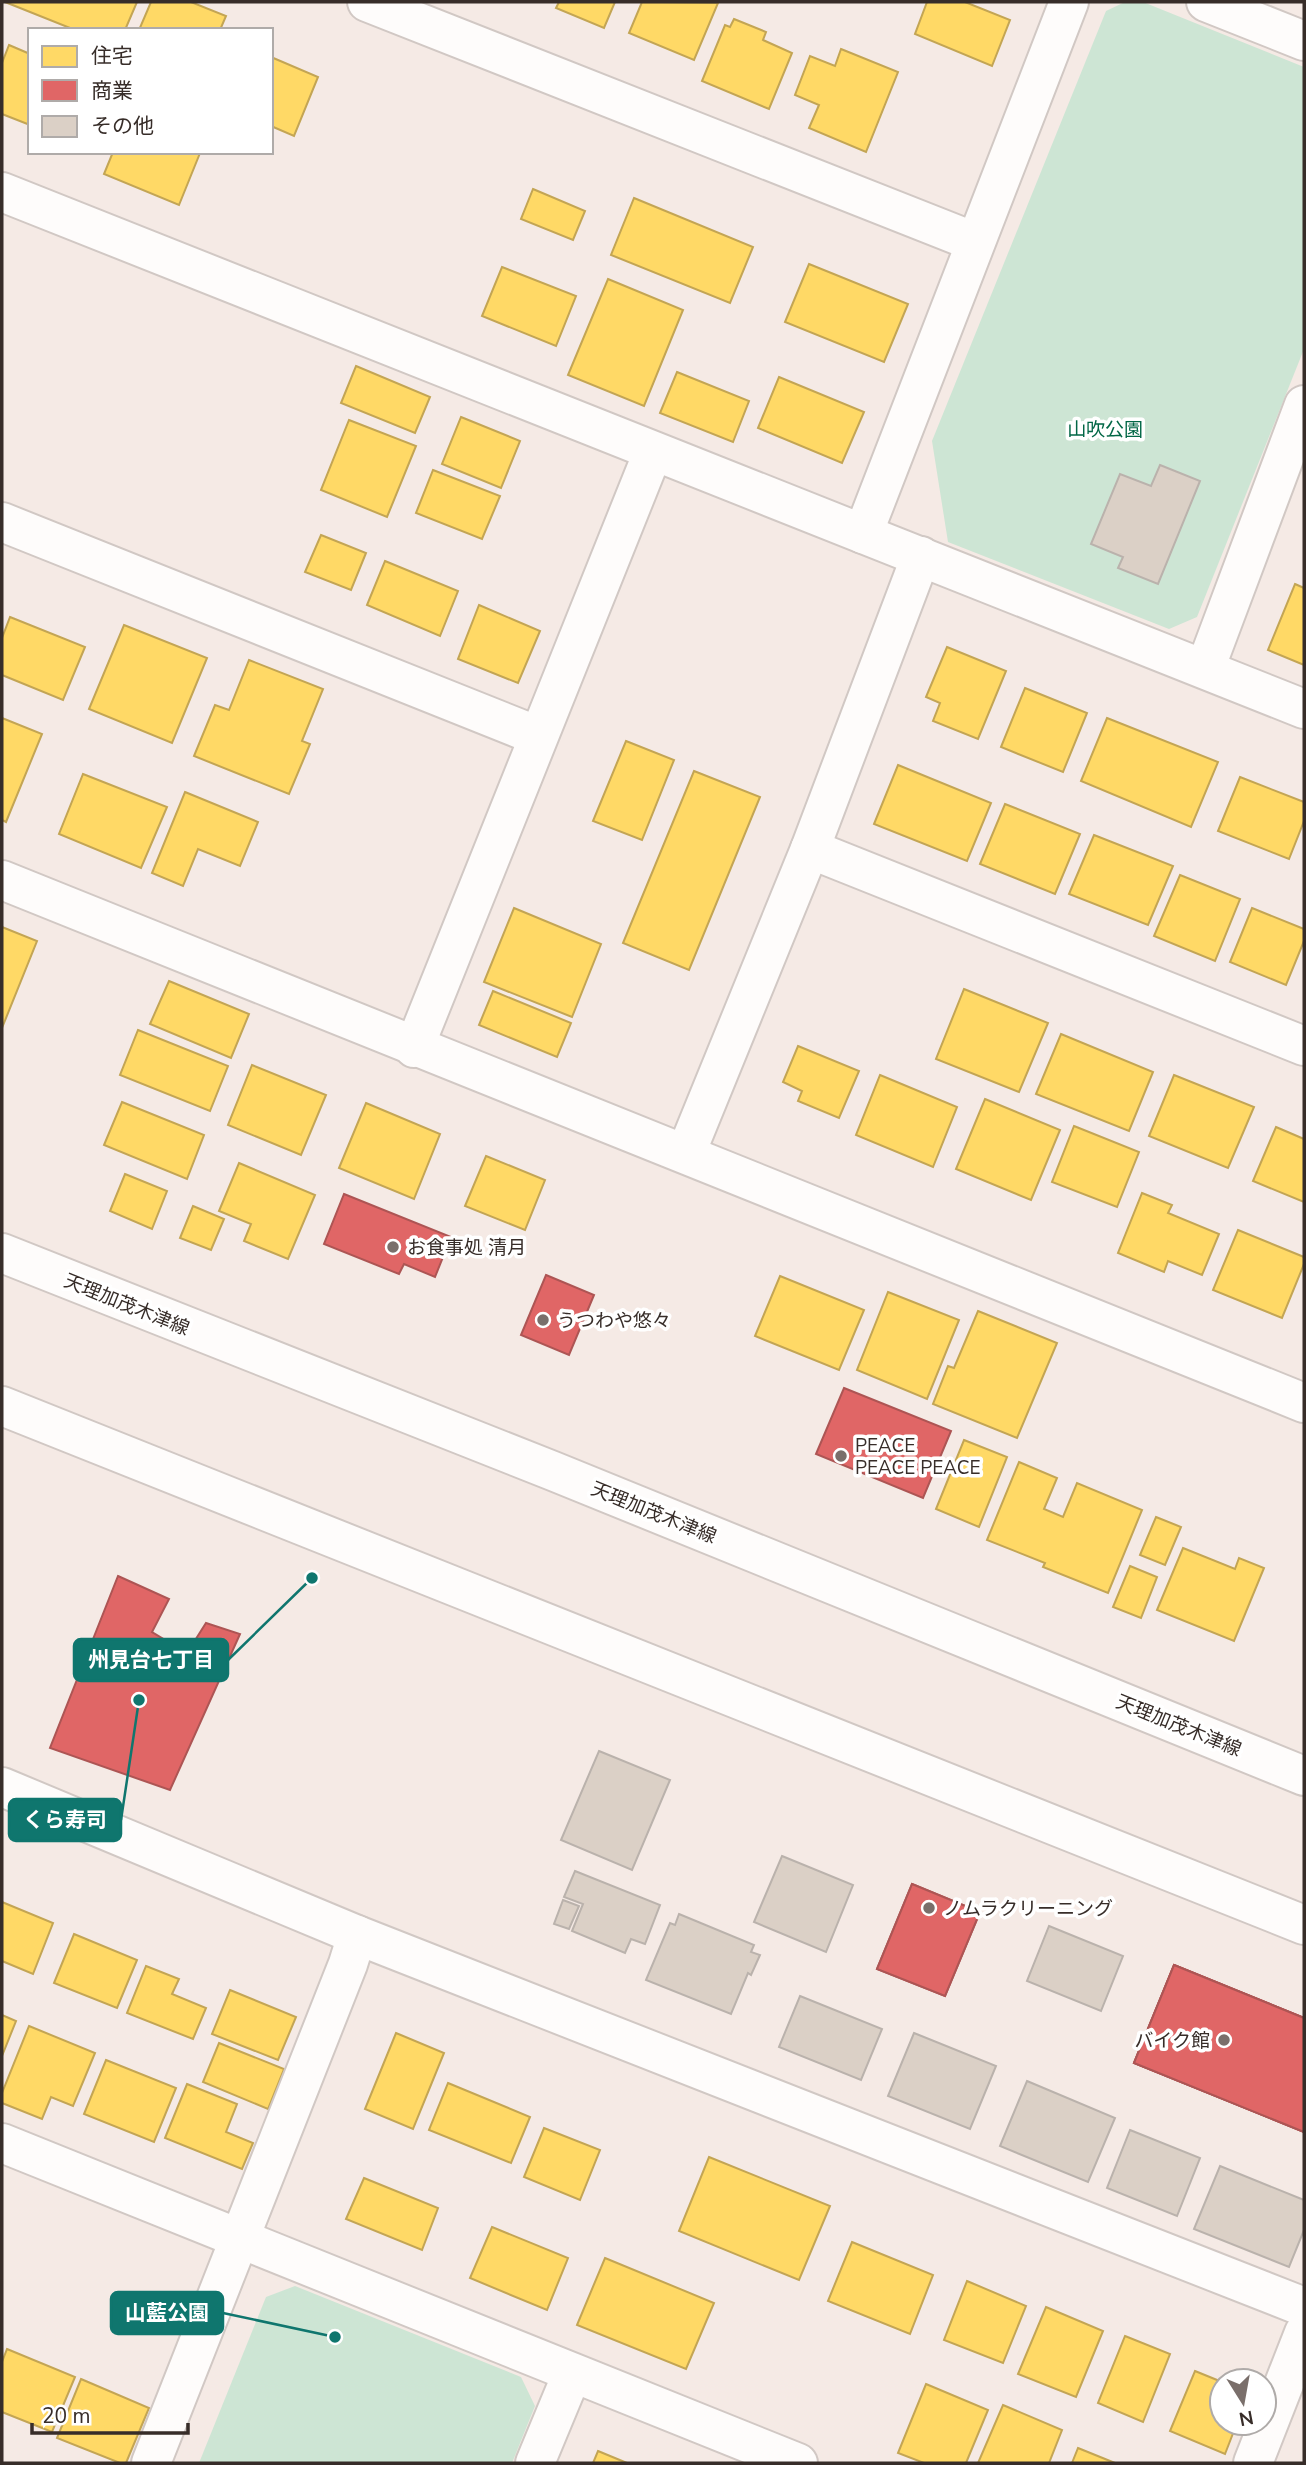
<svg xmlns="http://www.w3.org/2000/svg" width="1306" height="2465" font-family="'Nunito Sans','Noto Sans JP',sans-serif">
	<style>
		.green { fill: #cde5d4 }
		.homes { fill: #ffd966; stroke: #c3a554; stroke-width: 2 }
		.shops { fill: #e06666; stroke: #ad5554; stroke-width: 2 }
		.building { fill: #dbd0c6; stroke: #bab2ac; stroke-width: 2 }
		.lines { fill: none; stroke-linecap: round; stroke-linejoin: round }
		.minor-casing { stroke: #d1c8c4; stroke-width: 42 }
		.primary-casing { stroke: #d1c8c4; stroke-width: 42 }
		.minor { stroke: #fefcfb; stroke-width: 38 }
		.primary { stroke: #fefcfb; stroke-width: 38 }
		.poi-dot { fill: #7a6f6b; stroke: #fff; stroke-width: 2.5 }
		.labels { text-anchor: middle; stroke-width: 7; stroke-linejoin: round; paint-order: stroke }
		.park-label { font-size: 19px; fill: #026746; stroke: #fff }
		.poi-label { font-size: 19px; fill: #372d29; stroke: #fff; text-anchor: start }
		.street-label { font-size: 19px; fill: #372d29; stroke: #fff }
		.leader { fill: none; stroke: #0f766e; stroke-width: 2.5 }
		.callout-dot { fill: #0f766e; stroke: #fff; stroke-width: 2.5 }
		.callout { fill: #0f766e; stroke: #0f766e; stroke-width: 2.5 }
		.callout-label { font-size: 21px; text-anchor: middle; font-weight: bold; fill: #fff }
	</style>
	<rect width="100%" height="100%" fill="#f5eae5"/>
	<g class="green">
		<path d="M1125,2H1143L1304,67V349L1197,617L1169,629L948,542L932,441L1106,11Z"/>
		<path d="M295,2286L521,2377L535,2406L512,2463H199L266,2297Z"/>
	</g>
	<g class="homes">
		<path d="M5,2H137L125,30H75Z"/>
		<path d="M151,2H191L226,16L220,30H139Z"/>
		<path d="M559,2H615L604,28L556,8Z"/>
		<path d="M642,2L718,3L694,60L629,33Z"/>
		<path d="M927,2H965L1010,20L992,66L915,34Z"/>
		<path d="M734,19L766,32L763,40L792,53L769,109L702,81L725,25L730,27Z"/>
		<path d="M9,45L30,54V125L2,114V63Z"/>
		<path d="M841,49L898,72L866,152L809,128L819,105L795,95L810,56L835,66Z"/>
		<path d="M271,57L318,77L294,136L271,126Z"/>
		<path d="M113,152H198L200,153L179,205L104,174Z"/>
		<path d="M533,189L585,211L573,240L521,219Z"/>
		<path d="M634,198L753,247L730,303L611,255Z"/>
		<path d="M809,264L908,304L884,362L785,322Z"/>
		<path d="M502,267L576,296L556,346L482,316Z"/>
		<path d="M608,279L683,310L644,406L568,375Z"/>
		<path d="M356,366L430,397L415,433L341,403Z"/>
		<path d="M677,372L749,401L733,442L660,413Z"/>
		<path d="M779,377L864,412L842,463L758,428Z"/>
		<path d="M461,417L520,441L501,488L442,464Z"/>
		<path d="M349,420L416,446L387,517L321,490Z"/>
		<path d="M433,470L500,496L482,539L416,513Z"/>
		<path d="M321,535L366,553L351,590L305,572Z"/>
		<path d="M385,561L458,591L440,636L367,605Z"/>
		<path d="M1295,584L1304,588V665L1268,650Z"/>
		<path d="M479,605L540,631L518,683L458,659Z"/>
		<path d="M10,617L85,647L63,700L2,675V638Z"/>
		<path d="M124,625L207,658L172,743L89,709Z"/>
		<path d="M947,647L1006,671L978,739L933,721L940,703L926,697Z"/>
		<path d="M249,660L323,689L302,741L310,744L289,794L194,756L215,705L229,710Z"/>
		<path d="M1025,688L1087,713L1063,772L1001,747Z"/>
		<path d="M2,718L42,734L6,822L2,820Z"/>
		<path d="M1107,718L1218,762L1191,827L1081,781Z"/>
		<path d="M626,741L674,760L642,840L593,821Z"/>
		<path d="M898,765L991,803L967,861L874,824Z"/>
		<path d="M694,771L760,797L689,970L623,943Z"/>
		<path d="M83,774L167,807L141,868L59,834Z"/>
		<path d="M1240,777L1304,802V821L1289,859L1218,831Z"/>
		<path d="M185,792L258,822L240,866L198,849L183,886L152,873Z"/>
		<path d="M1005,804L1080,834L1055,894L980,864Z"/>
		<path d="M1094,835L1173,866L1148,925L1069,894Z"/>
		<path d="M1180,875L1240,899L1215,961L1154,936Z"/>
		<path d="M514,908L601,944L572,1017L484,982Z"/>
		<path d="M1252,908L1304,929V941L1286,985L1230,962Z"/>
		<path d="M2,927L37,941L2,1028Z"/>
		<path d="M169,981L249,1014L231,1058L150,1024Z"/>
		<path d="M964,989L1048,1023L1019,1092L936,1059Z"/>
		<path d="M493,991L571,1023L557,1057L479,1025Z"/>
		<path d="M138,1030L228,1066L210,1111L120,1075Z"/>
		<path d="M1061,1034L1153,1072L1129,1131L1036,1094Z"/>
		<path d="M798,1046L859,1071L839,1118L798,1101L802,1091L783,1082Z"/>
		<path d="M252,1065L326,1095L301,1155L228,1125Z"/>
		<path d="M880,1075L957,1107L933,1167L856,1135Z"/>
		<path d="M1174,1075L1254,1107L1228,1168L1149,1136Z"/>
		<path d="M985,1099L1060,1130L1031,1200L956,1169Z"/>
		<path d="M122,1102L204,1135L187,1179L104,1145Z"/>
		<path d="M366,1103L440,1134L414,1199L339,1168Z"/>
		<path d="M1074,1126L1139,1152L1117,1207L1052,1182Z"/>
		<path d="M1276,1127L1304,1139V1202L1253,1181Z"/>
		<path d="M486,1156L545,1180L525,1230L465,1206Z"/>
		<path d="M239,1163L315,1195L288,1259L244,1241L251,1224L219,1211Z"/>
		<path d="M125,1174L167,1191L152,1229L110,1211Z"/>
		<path d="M1142,1193L1172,1205L1168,1213L1219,1234L1202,1275L1168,1261L1164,1272L1118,1253Z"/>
		<path d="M193,1206L224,1219L211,1250L180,1238Z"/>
		<path d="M1238,1230L1304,1257V1264L1282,1318L1213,1290Z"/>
		<path d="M780,1276L864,1310L839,1370L755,1336Z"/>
		<path d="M888,1292L959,1320L927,1399L857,1370Z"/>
		<path d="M978,1311L1057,1343L1017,1438L933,1404L948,1366L954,1368Z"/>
		<path d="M964,1440L1007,1457L979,1527L936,1509Z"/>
		<path d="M1019,1462L1057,1478L1044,1509L1063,1517L1077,1483L1142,1510L1108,1593L1043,1567L1045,1563L987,1540Z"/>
		<path d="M1156,1517L1181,1527L1165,1565L1140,1555Z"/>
		<path d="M1183,1548L1235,1569L1239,1558L1264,1568L1234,1641L1157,1610Z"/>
		<path d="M1130,1566L1157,1577L1141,1618L1113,1607Z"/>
		<path d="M2,1902L53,1923L33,1974L2,1961Z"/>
		<path d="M74,1934L137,1960L117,2008L54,1983Z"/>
		<path d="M146,1966L179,1979L172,1994L206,2008L193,2039L127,2013Z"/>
		<path d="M230,1990L296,2017L278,2060L212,2034Z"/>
		<path d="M2,2015L16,2021L2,2056Z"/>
		<path d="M29,2026L95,2053L73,2106L51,2097L42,2119L2,2103V2093Z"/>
		<path d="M396,2033L444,2053L413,2129L365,2109Z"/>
		<path d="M219,2043L284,2069L268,2109L203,2082Z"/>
		<path d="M106,2060L176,2088L154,2142L84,2114Z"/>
		<path d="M448,2083L530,2117L511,2163L429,2130Z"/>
		<path d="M187,2084L237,2104L226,2132L253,2143L242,2169L165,2138Z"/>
		<path d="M544,2128L600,2150L580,2200L524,2177Z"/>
		<path d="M709,2157L830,2206L799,2280L679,2231Z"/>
		<path d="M364,2178L438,2208L422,2250L346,2219Z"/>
		<path d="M492,2227L568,2258L547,2310L470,2278Z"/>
		<path d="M852,2242L933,2275L910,2334L828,2301Z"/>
		<path d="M605,2258L714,2303L686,2369L577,2325Z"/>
		<path d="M967,2281L1026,2306L1003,2363L944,2340Z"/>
		<path d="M1046,2307L1103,2331L1076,2397L1018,2374Z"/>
		<path d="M1125,2336L1170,2354L1143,2422L1098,2403Z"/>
		<path d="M7,2349L75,2377L52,2432L2,2412V2362Z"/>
		<path d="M1195,2371L1222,2382V2423H1237L1225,2454L1170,2431Z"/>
		<path d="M81,2379L149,2408L126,2463H120L57,2438Z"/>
		<path d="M926,2384L988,2410L966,2463H924L898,2453Z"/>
		<path d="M1003,2405L1062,2430L1049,2463H978Z"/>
		<path d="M1078,2448L1115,2463H1072Z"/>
		<path d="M598,2451L627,2463H593Z"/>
	</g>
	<g class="shops">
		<path d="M344,1194L451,1237L435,1277L404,1264L399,1274L324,1244Z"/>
		<path d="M546,1275L594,1295L569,1355L521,1335Z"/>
		<path d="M844,1388L951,1431L923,1498L816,1454Z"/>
		<path d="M118,1576L169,1599L152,1632L187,1653L206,1623L240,1634L170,1790L50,1748Z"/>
		<path d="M912,1884L980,1912L945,1996L877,1969Z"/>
		<path d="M912,1884L980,1912L945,1996L877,1969Z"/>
		<path d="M1174,1965L1304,2018V2132L1134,2063Z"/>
		<path d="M1174,1965L1304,2018V2132L1134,2063Z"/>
		<path d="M1174,1965L1304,2018V2132L1134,2063Z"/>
	</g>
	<g class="building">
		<path d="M1160,465L1200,481L1158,584L1118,568L1123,557L1091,544L1120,474L1151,486Z"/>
		<path d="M599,1751L670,1780L632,1870L561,1840Z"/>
		<path d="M782,1856L853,1885L826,1952L754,1922Z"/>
		<path d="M575,1871L660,1905L645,1944L631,1939L625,1953L572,1931L583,1904L564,1897Z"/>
		<path d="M563,1900L579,1906L569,1929L554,1924Z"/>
		<path d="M679,1914L754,1945L751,1952L760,1955L751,1975L748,1973L731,2014L646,1980L670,1923L675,1925Z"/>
		<path d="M1049,1926L1123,1956L1101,2011L1027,1981Z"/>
		<path d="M800,1996L882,2029L861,2080L779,2047Z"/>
		<path d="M914,2033L996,2066L970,2129L888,2096Z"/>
		<path d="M1027,2081L1115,2118L1088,2182L1000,2146Z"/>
		<path d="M1130,2130L1200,2158L1177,2216L1107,2188Z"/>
		<path d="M1220,2166L1304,2200V2230L1289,2267L1194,2229Z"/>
	</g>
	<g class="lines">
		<g class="minor-casing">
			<g id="minor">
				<path d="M367,2L975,242"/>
				<path d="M1206,2L1304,41"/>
				<path d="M2,192L1304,709"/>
				<path d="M2,522L538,736"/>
				<path d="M863,534L1069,2"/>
				<path d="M1205,669L1304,405"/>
				<path d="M810,849L1304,1046"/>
				<path d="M2,880C435,1056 870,1228 1304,1403"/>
				<path d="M414,1048L653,452"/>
				<path d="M686,1153L810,849L921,556"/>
				<path d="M2,1787L357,1935L1304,2307"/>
				<path d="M2,2143L798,2463"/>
				<path d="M151,2463L348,1964L357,1935"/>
				<path d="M535,2463L572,2374"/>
				<path d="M1253,2463L1304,2333"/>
			</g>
		</g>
		<g class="primary-casing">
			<g id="primary">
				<path d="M2,1253L553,1471L1304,1776"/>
				<path d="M2,1406L1304,1925"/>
			</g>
		</g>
		<use href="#minor" class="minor"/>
		<use href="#primary" class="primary"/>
	</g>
	<g class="poi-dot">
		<circle cx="393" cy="1247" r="7"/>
		<circle cx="543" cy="1320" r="7"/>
		<circle cx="841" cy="1456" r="7"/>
		<circle cx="929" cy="1908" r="7"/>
		<circle cx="1224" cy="2040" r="7"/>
	</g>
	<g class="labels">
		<g class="park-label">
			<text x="1105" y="436">山吹公園</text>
		</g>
		<g class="poi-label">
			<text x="407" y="1254">お食事処 清月</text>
			<text x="557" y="1327">うつわや悠々</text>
			<text x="855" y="1452">PEACE<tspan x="855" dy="22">PEACE PEACE</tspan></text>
			<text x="943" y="1915">ノムラクリーニング</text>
			<text x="1210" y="2047" text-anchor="end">バイク館</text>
		</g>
		<g class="street-label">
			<text transform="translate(127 1304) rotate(22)" y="7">天理加茂木津線</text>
			<text transform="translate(654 1512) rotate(22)" y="7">天理加茂木津線</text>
			<text transform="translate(1179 1725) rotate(22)" y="7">天理加茂木津線</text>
		</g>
	</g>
	<path class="leader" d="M312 1578L228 1660M139 1700L121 1820M335 2337L223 2313"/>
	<g class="callout-dot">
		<circle cx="312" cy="1578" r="7"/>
		<circle cx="139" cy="1700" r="7"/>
		<circle cx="335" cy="2337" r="7"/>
	</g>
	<g class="callout">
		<rect x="74" y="1639" width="154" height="42" rx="7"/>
		<rect x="9" y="1799" width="112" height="42" rx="7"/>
		<rect x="111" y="2292" width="112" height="42" rx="7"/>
	</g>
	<g class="callout-label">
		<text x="151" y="1667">州見台七丁目</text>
		<text x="65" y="1827">くら寿司</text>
		<text x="167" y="2320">山藍公園</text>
	</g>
	<rect width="1306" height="2465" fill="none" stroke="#372d29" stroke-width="7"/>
	<rect x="28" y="28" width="245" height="126" fill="#ffffff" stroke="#afaba9" stroke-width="2"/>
	<rect x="42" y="46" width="35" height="21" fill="#ffd966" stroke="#afaba9" stroke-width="2"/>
	<text x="91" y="63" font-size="21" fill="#372d29">住宅</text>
	<rect x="42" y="80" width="35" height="21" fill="#e06666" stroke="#afaba9" stroke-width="2"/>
	<text x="91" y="98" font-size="21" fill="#372d29">商業</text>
	<rect x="42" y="116" width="35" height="21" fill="#dbd0c6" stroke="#afaba9" stroke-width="2"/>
	<text x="91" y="133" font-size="21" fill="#372d29">その他</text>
	<g transform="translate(1243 2402) rotate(169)"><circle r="33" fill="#ffffff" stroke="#afaba9" stroke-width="2"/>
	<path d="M0-5L12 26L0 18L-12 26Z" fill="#7a6f6b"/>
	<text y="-10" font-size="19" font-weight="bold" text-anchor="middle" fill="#372d29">N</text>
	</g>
	<path d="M32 2423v10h156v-10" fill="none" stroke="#372d29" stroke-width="3.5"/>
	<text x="42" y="2423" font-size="21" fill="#372d29" stroke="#ffffff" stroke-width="5" paint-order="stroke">20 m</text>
</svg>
